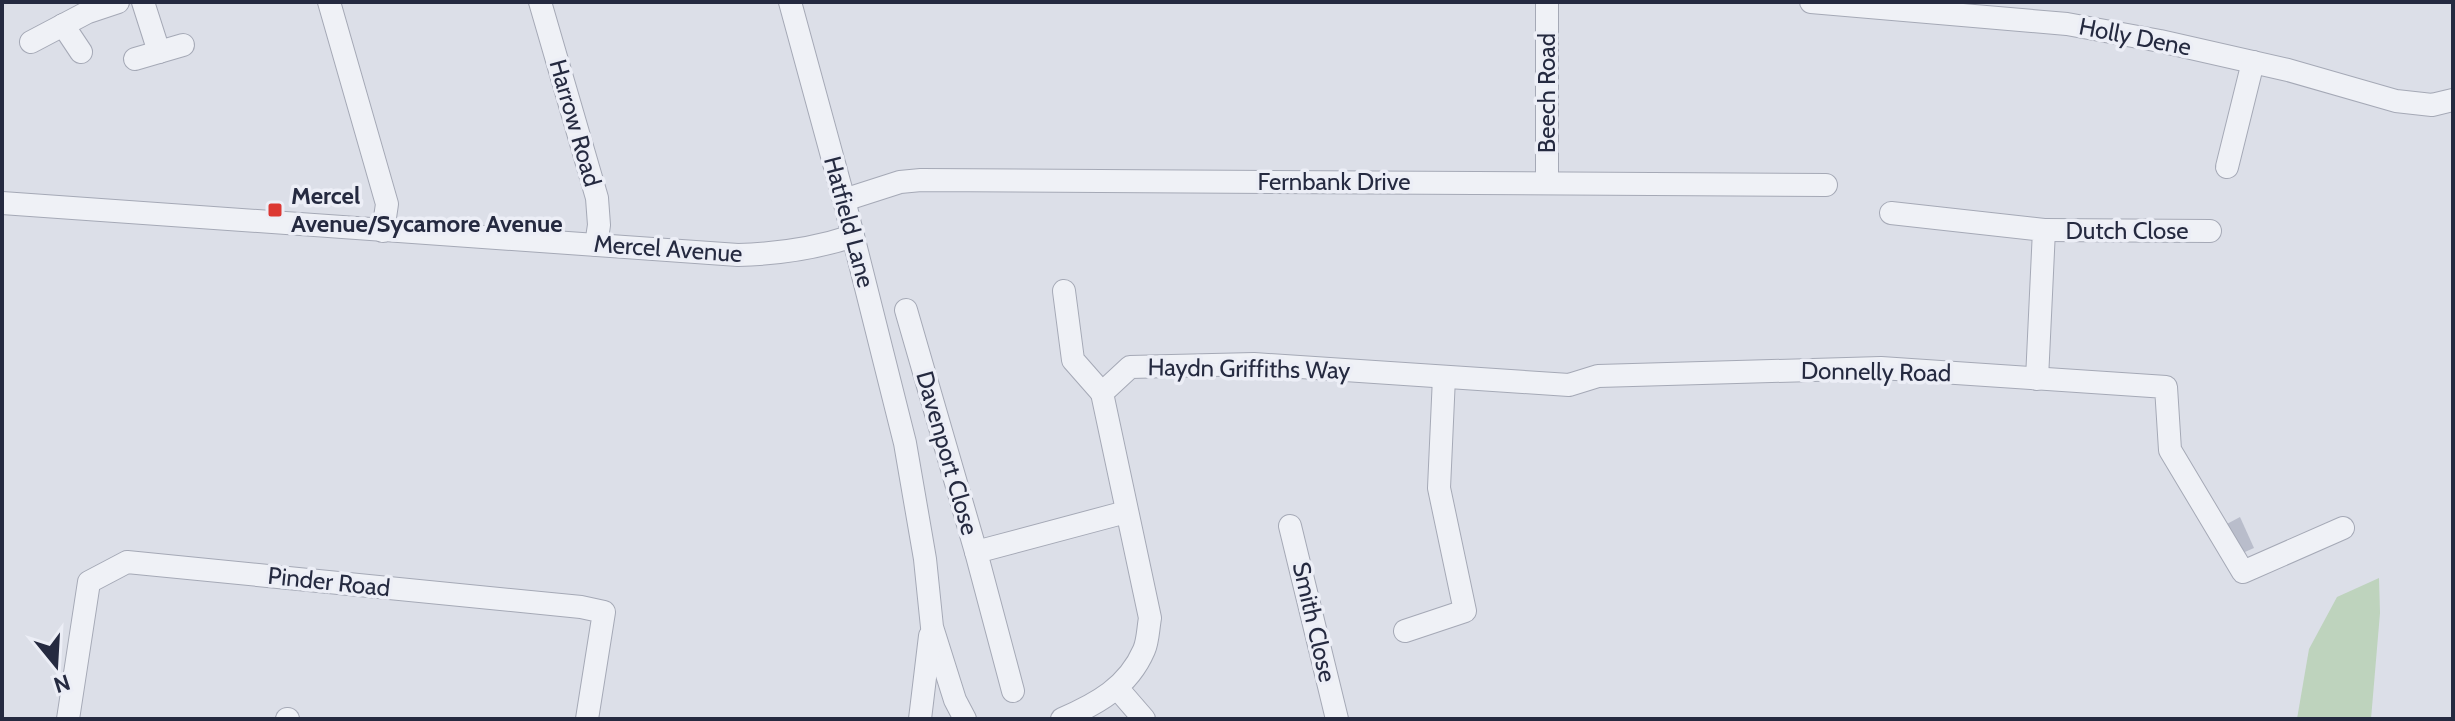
<svg xmlns="http://www.w3.org/2000/svg" width="2455" height="721" font-family="Cabin,sans-serif">
	<style>
		.green { fill: #bed3bd }
		.building { fill: #b9bdcb }
		.lines { fill: none; stroke-linecap: round; stroke-linejoin: round }
		.minor-casing { stroke: #a5a9b6; stroke-width: 24 }
		.minor { stroke: #eff1f6; stroke-width: 22 }
		.poi-dot { fill: #dc3833; stroke: #eceef6; stroke-width: 3 }
		.labels { text-anchor: middle; stroke-width: 7; stroke-linejoin: round; paint-order: stroke }
		.street-label { font-size: 24px; fill: #252a40; stroke: #eceef6 }
		.poi-label { font-size: 24px; font-weight: bold; fill: #252a40; stroke: #eceef6; text-anchor: start }
	</style>
	<rect width="100%" height="100%" fill="#dcdfe8"/>
	<path class="green" d="M2379,578L2380,613L2371,719H2297L2309,649L2337,597Z"/>
	<path class="building" d="M2240,517L2254,548L2238,555L2225,525Z"/>
	<g class="lines">
		<g class="minor-casing">
			<g id="minor">
				<path d="M143,2L159,52"/>
				<path d="M329,2L387,204L383,231"/>
				<path d="M540,2L597,198L599,225L596,245"/>
				<path d="M790,2L844,200L905,443L925,559L932,627L955,700L965,719"/>
				<path d="M1811,2L2067,24L2160,41L2288,70L2396,101L2432,105L2453,100"/>
				<path d="M63,25L81,52"/>
				<path d="M31,42L88,12L118,2"/>
				<path d="M135,59L183,45"/>
				<path d="M2227,167L2253,62"/>
				<path d="M1547,183V2"/>
				<path d="M844,200L900,182L921,180L1826,185"/>
				<path d="M2,203L738,255C778,254 814,249 853,236"/>
				<path d="M1891,213L2044,230L2037,379"/>
				<path d="M2044,230L2210,231"/>
				<path d="M1064,291L1073,360L1102,393"/>
				<path d="M906,310L976,552"/>
				<path d="M1102,393L1130,367L1254,364L1569,385L1598,376L1881,368L2166,387L2170,450L2243,572L2343,528"/>
				<path d="M1290,526L1337,719"/>
				<path d="M1405,631L1465,611L1439,488L1444,377"/>
				<path d="M1118,689L1144,719"/>
				<path d="M1013,691L976,552L1126,512"/>
				<path d="M68,719L89,582L127,562L581,607L604,612L587,719"/>
				<path d="M287,719H288"/>
				<path d="M920,719L930,636"/>
				<path d="M1062,719C1097,704 1128,687 1144,650C1148,641 1148,629 1150,618L1102,393"/>
			</g>
		</g>
		<use href="#minor" class="minor"/>
	</g>
	<rect class="poi-dot" x="267" y="202" width="16" height="16" rx="4"/>
	<g class="labels">
		<g class="street-label">
			<text transform="translate(2135 37) rotate(11)" y="8">Holly Dene</text>
			<text transform="translate(1547 93) rotate(-90)" y="8">Beech Road</text>
			<text transform="translate(575 123) rotate(74)" y="8">Harrow Road</text>
			<text x="1334" y="190">Fernbank Drive</text>
			<text transform="translate(849 222) rotate(75)" y="8">Hatfield Lane</text>
			<text x="2127" y="239">Dutch Close</text>
			<text transform="translate(668 249) rotate(4)" y="8">Mercel Avenue</text>
			<text transform="translate(1249 369) rotate(1)" y="8">Haydn Griffiths Way</text>
			<text transform="translate(1876 372) rotate(1)" y="8">Donnelly Road</text>
			<text transform="translate(947 453) rotate(74)" y="8">Davenport Close</text>
			<text transform="translate(329 582) rotate(6)" y="8">Pinder Road</text>
			<text transform="translate(1314 622) rotate(77)" y="8">Smith Close</text>
		</g>
		<g class="poi-label">
			<text x="291" y="204">Mercel<tspan x="291" dy="28">Avenue/Sycamore Avenue</tspan></text>
		</g>
	</g>
	<rect width="2455" height="721" fill="none" stroke="#252a40" stroke-width="8"/>
	<g transform="translate(56 665) rotate(162)" stroke="#eceef6" stroke-width="6" paint-order="stroke">
	<path d="M0-6L14 30L0 20L-14 30Z" fill="#252a40"/>
	<text y="-12" font-size="22" font-weight="bold" text-anchor="middle" fill="#252a40">N</text>
	</g>
</svg>
